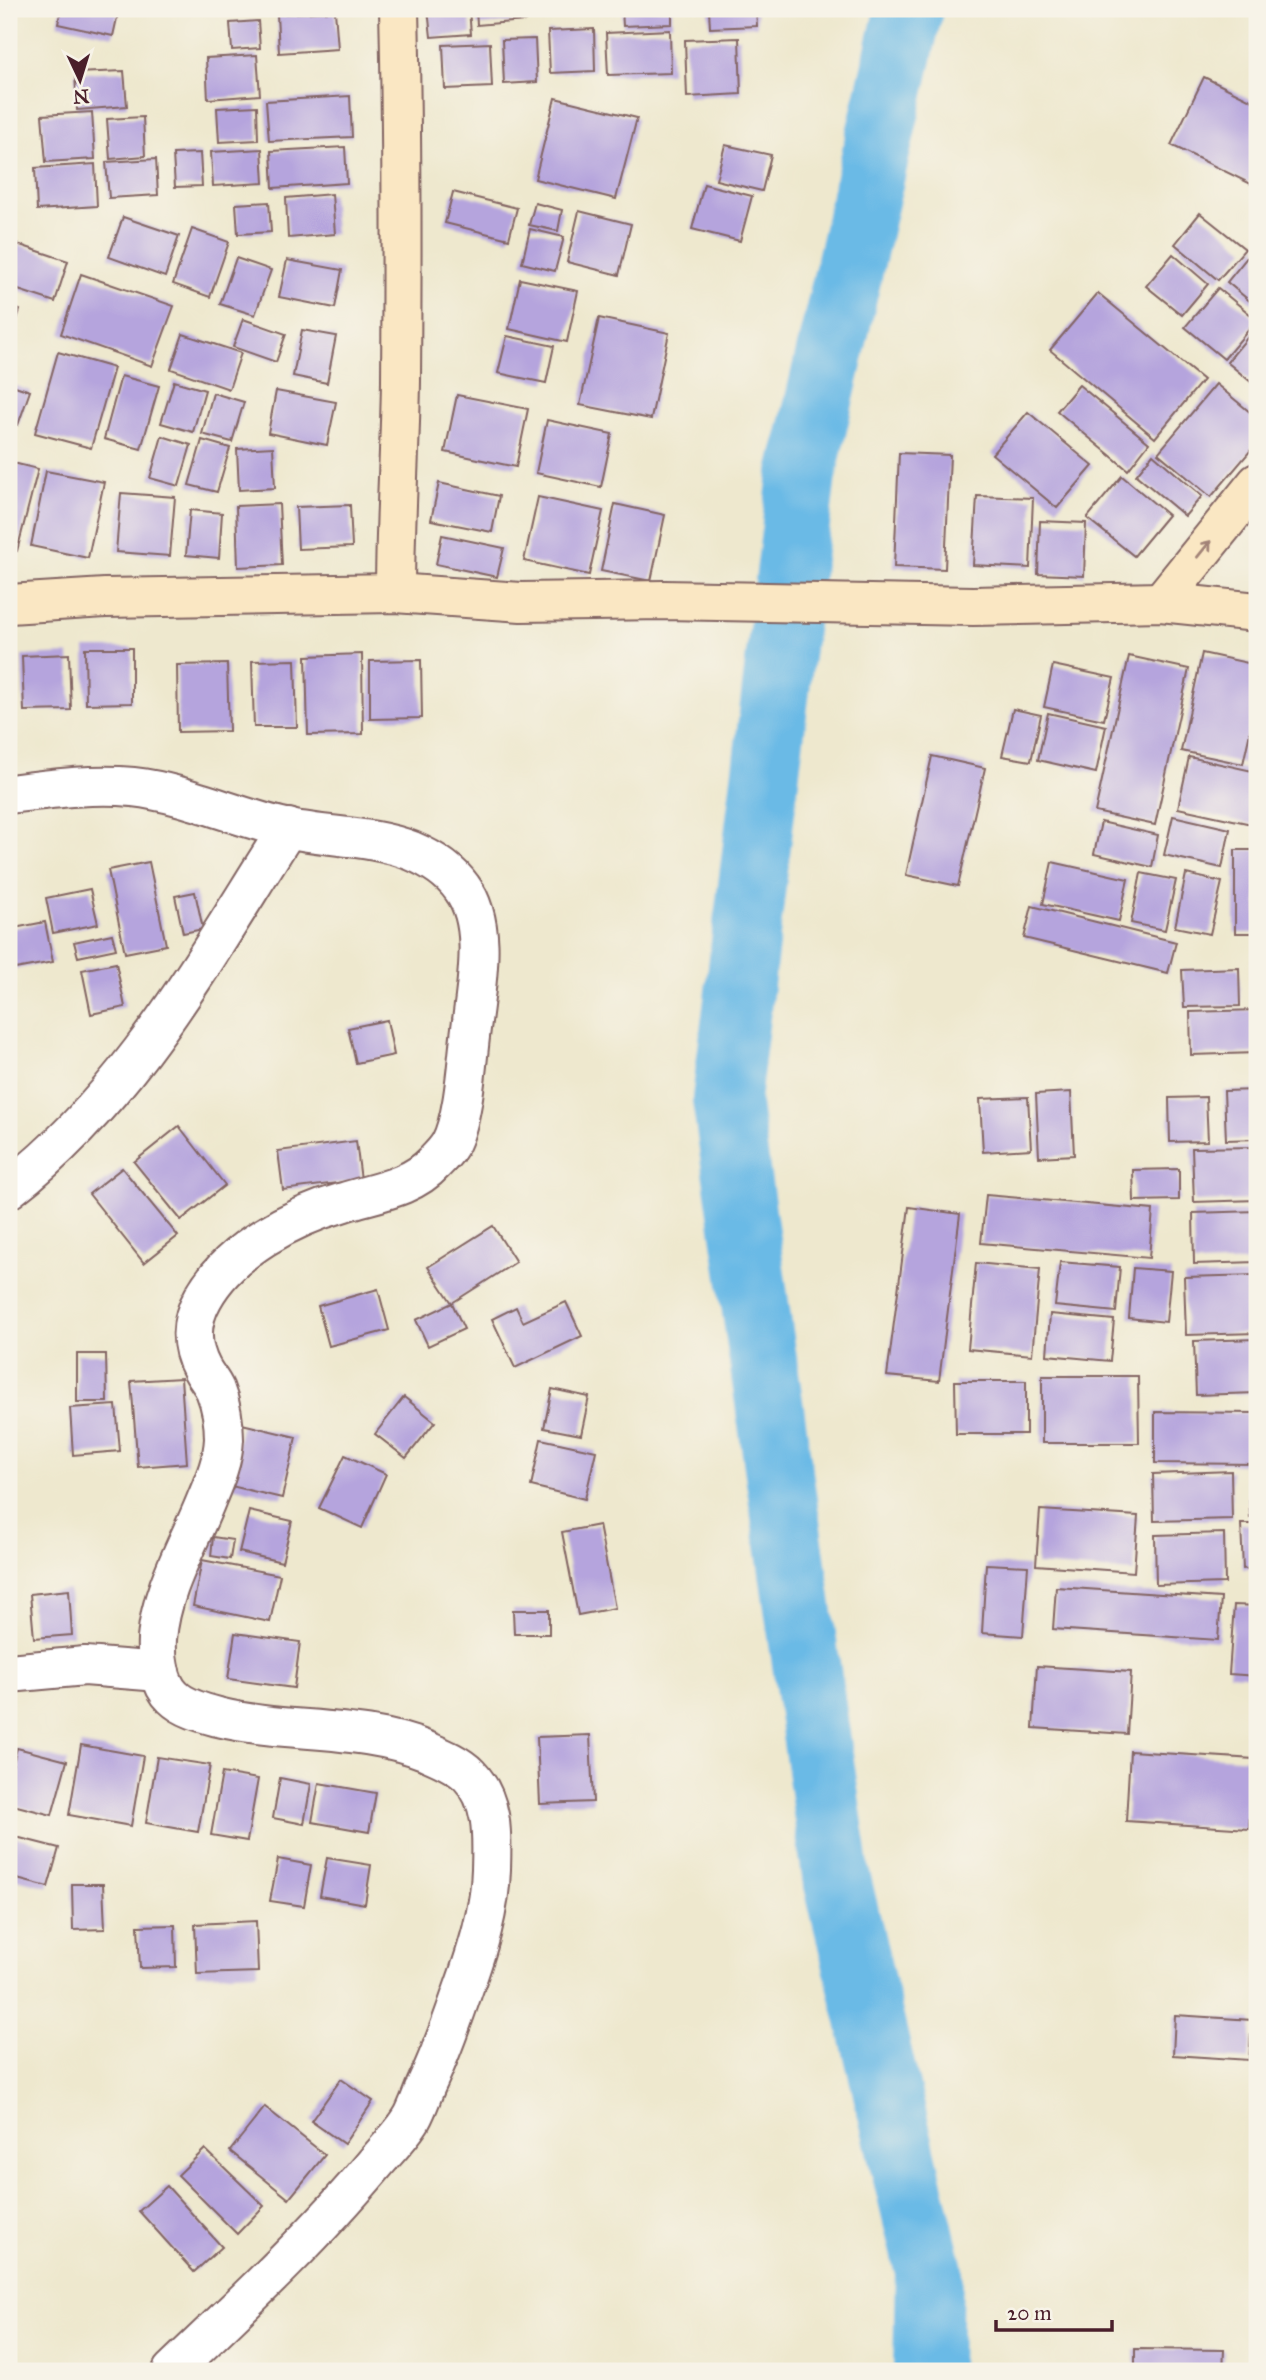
<svg xmlns="http://www.w3.org/2000/svg" width="1266" height="2380" font-family="'IM FELL Great Primer',serif">
	<style>
		.lines { fill: none; stroke-linecap: round; stroke-linejoin: round }
		.river { stroke: #6bbae6; stroke-width: 68 }
		.building { fill: #b5a4dd }
		.street-casing { stroke: #836564; stroke-width: 42 }
		.secondary-casing { stroke: #836564; stroke-width: 42 }
		.street { stroke: #fff; stroke-width: 38 }
		.secondary { stroke: #fae7c3; stroke-width: 38 }
		.oneway { stroke: #a28377 }
	</style>
	<rect width="100%" height="100%" fill="#f7f3e8"/>
	<filter id="ink" filterUnits="userSpaceOnUse"><feTurbulence type="fractalNoise" baseFrequency=".0143" numOctaves="2"/><feDisplacementMap in="SourceGraphic" scale="14" xChannelSelector="R" yChannelSelector="G"/><feConvolveMatrix kernelMatrix="1 2 1 2 8 2 1 2 1" color-interpolation-filters="sRGB"/></filter>
	<filter id="wash" filterUnits="userSpaceOnUse"><feTurbulence type="fractalNoise" baseFrequency=".00686" numOctaves="4" result="noise"/><feDisplacementMap in="SourceGraphic" scale="28" xChannelSelector="R" yChannelSelector="G"/><feGaussianBlur stdDeviation="1.57" result="paint"/><feColorMatrix in="noise" values="0 0 0 0 0 0 0 0 0 0 0 0 0 0 0 0 0 1.4 0 .05"/><feComposite in="paint" operator="in"/></filter>
	<g filter="url(#wash)">
		<rect width="100%" height="100%" fill="#eee8ce"/>
		<g class="lines">
			<path class="river" d="M909,9L802,475L726,1099L836,1875L929,2271L927,2371"/>
		</g>
		<g id="blocks">
			<g class="building">
				<path d="M61,9H119L113,36L58,24Z"/>
				<path d="M428,9H469L471,34L431,37Z"/>
				<path d="M476,9H524L525,21L477,25Z"/>
				<path d="M541,9H578V11L541,14Z"/>
				<path d="M622,9H672V24L623,26Z"/>
				<path d="M709,9H756L757,26L710,28Z"/>
				<path d="M335,11L338,49L279,53L277,14Z"/>
				<path d="M258,21L260,48L232,50L230,23Z"/>
				<path d="M594,29L595,71L550,73L548,31Z"/>
				<path d="M670,30L671,73L608,75L606,33Z"/>
				<path d="M739,38L741,94L687,97L685,40Z"/>
				<path d="M535,39L537,82L504,84L502,40Z"/>
				<path d="M490,43L492,87L445,89L443,45Z"/>
				<path d="M257,55L260,95L208,99L206,58Z"/>
				<path d="M124,71L127,106L77,110L75,73Z"/>
				<path d="M1204,77L1257,103V187L1171,145Z"/>
				<path d="M350,96L352,137L269,141L266,101Z"/>
				<path d="M555,98L637,118L616,199L535,179Z"/>
				<path d="M257,106L258,140L219,142L217,108Z"/>
				<path d="M92,112L95,159L46,162L42,115Z"/>
				<path d="M143,117L145,156L110,159L107,119Z"/>
				<path d="M725,145L771,155L762,191L716,180Z"/>
				<path d="M345,147L347,183L273,188L271,151Z"/>
				<path d="M262,149L264,183L213,186L211,152Z"/>
				<path d="M200,153L202,186L175,187L173,154Z"/>
				<path d="M156,159L158,195L109,198L106,162Z"/>
				<path d="M95,164L97,206L37,210L35,168Z"/>
				<path d="M704,184L752,196L740,241L692,229Z"/>
				<path d="M453,192L517,208L509,239L445,223Z"/>
				<path d="M332,194L335,234L288,238L286,198Z"/>
				<path d="M269,202L271,232L238,234L236,204Z"/>
				<path d="M535,203L562,210L558,231L529,225Z"/>
				<path d="M579,211L631,224L619,275L567,262Z"/>
				<path d="M1200,213L1245,249L1218,280L1175,244Z"/>
				<path d="M123,217L179,236L165,277L109,257Z"/>
				<path d="M192,229L229,242L210,297L173,284Z"/>
				<path d="M530,229L564,237L555,271L522,263Z"/>
				<path d="M14,243L68,261L55,302L9,287V258Z"/>
				<path d="M1257,245V307L1227,282Z"/>
				<path d="M1173,254L1208,284L1182,315L1146,286Z"/>
				<path d="M236,258L271,270L255,315L220,304Z"/>
				<path d="M287,260L342,270L335,308L279,297Z"/>
				<path d="M81,274L174,306L152,366L61,334Z"/>
				<path d="M520,279L578,291L567,342L509,329Z"/>
				<path d="M1218,288L1257,320L1224,359L1185,327Z"/>
				<path d="M1098,293L1203,380L1155,438L1050,350Z"/>
				<path d="M9,306L20,310L9,344Z"/>
				<path d="M599,318L669,333L651,419L580,405Z"/>
				<path d="M243,319L286,334L276,362L233,347Z"/>
				<path d="M1257,326V387L1227,362Z"/>
				<path d="M302,330L336,336L327,383L293,376Z"/>
				<path d="M183,334L241,353L229,389L171,369Z"/>
				<path d="M507,336L554,346L546,383L498,373Z"/>
				<path d="M58,352L114,368L91,448L35,433Z"/>
				<path d="M121,376L159,386L141,449L104,439Z"/>
				<path d="M174,381L205,390L193,432L161,423Z"/>
				<path d="M9,384L30,391L18,425L9,422Z"/>
				<path d="M1216,384L1257,418V443L1211,497L1158,453Z"/>
				<path d="M1079,385L1149,443L1128,470L1057,411Z"/>
				<path d="M276,391L336,402L327,445L268,433Z"/>
				<path d="M213,393L244,402L232,442L202,434Z"/>
				<path d="M457,395L528,409L516,467L445,452Z"/>
				<path d="M1028,412L1093,466L1057,508L992,454Z"/>
				<path d="M547,420L612,434L601,487L536,473Z"/>
				<path d="M162,436L191,445L179,486L150,478Z"/>
				<path d="M202,440L230,448L217,492L189,485Z"/>
				<path d="M273,447L275,488L239,490L237,449Z"/>
				<path d="M899,453L950,455L945,569L894,567Z"/>
				<path d="M1153,454L1202,496L1185,516L1136,475Z"/>
				<path d="M9,462L38,469L17,551L9,549Z"/>
				<path d="M46,471L104,482L88,558L31,546Z"/>
				<path d="M1122,476L1168,515L1134,556L1087,518Z"/>
				<path d="M439,483L499,496L492,532L431,520Z"/>
				<path d="M121,493L175,497L170,556L116,552Z"/>
				<path d="M977,496L1033,498L1030,568L973,565Z"/>
				<path d="M538,497L603,511L589,575L524,561Z"/>
				<path d="M279,504L282,565L238,567L236,506Z"/>
				<path d="M615,504L665,515L651,581L601,571Z"/>
				<path d="M350,505L352,547L298,549L296,507Z"/>
				<path d="M190,510L222,513L219,558L186,555Z"/>
				<path d="M1040,521L1086,523L1084,576L1038,574Z"/>
				<path d="M442,535L504,548L497,577L436,564Z"/>
				<path d="M85,648H132V703L86,704Z"/>
				<path d="M1202,653L1257,665V701L1243,764L1181,751Z"/>
				<path d="M69,654L71,710L24,711L22,656Z"/>
				<path d="M362,654L363,734L308,735L306,656Z"/>
				<path d="M1129,656L1189,669L1155,825L1095,812Z"/>
				<path d="M295,660L297,727H254L252,661Z"/>
				<path d="M421,660L422,718L370,719V661Z"/>
				<path d="M227,664L229,731L178,732L177,665Z"/>
				<path d="M1053,665L1114,678L1104,720L1044,707Z"/>
				<path d="M1013,709L1041,715L1031,761L1002,756Z"/>
				<path d="M1048,713L1106,726L1096,773L1038,760Z"/>
				<path d="M932,756L985,768L958,886L906,875Z"/>
				<path d="M1189,757L1257,772L1256,825L1178,808Z"/>
				<path d="M1173,816L1230,829L1222,868L1164,855Z"/>
				<path d="M1101,822L1158,835L1152,867L1094,854Z"/>
				<rect x="1235" y="850" width="22" height="83"/>
				<path d="M149,862L166,945L125,953L108,870Z"/>
				<path d="M1052,862L1128,879L1119,921L1043,904Z"/>
				<path d="M1141,873L1176,880L1165,930L1131,923Z"/>
				<path d="M1186,874L1222,882L1210,934L1175,927Z"/>
				<path d="M90,889L98,924L53,933L46,898Z"/>
				<path d="M195,892L203,929L183,933L175,896Z"/>
				<path d="M1032,906L1176,942L1168,973L1024,938Z"/>
				<path d="M45,922L53,962L15,969L9,942V929Z"/>
				<path d="M112,934L116,949L78,957L74,942Z"/>
				<path d="M116,963L125,1007L91,1014L82,970Z"/>
				<path d="M1239,968L1240,1006L1184,1007L1182,970Z"/>
				<path d="M1257,1010V1053L1191,1055L1190,1012Z"/>
				<path d="M387,1020L394,1055L356,1063L348,1028Z"/>
				<path d="M1257,1090V1139L1226,1140L1224,1091Z"/>
				<path d="M1071,1092L1074,1155L1039,1157L1036,1094Z"/>
				<path d="M1028,1097L1031,1149L983,1152L980,1099Z"/>
				<path d="M1206,1097L1208,1141L1170,1142L1169,1098Z"/>
				<path d="M179,1126L225,1185L181,1220L134,1162Z"/>
				<path d="M356,1141L361,1180L283,1190L278,1151Z"/>
				<path d="M1257,1147V1200L1194,1202L1192,1148Z"/>
				<path d="M122,1168L178,1236L144,1263L89,1194Z"/>
				<path d="M1179,1169V1200L1134,1201L1133,1170Z"/>
				<path d="M986,1195L1153,1210L1149,1258L981,1243Z"/>
				<path d="M909,1207L960,1214L939,1381L887,1376Z"/>
				<path d="M1257,1211V1262L1194,1264L1193,1213Z"/>
				<path d="M493,1226L516,1262L452,1303L428,1267Z"/>
				<path d="M1060,1262L1120,1267L1116,1312L1055,1306Z"/>
				<path d="M976,1263L1040,1269L1032,1355L968,1349Z"/>
				<path d="M1133,1268L1171,1271L1166,1322L1129,1318Z"/>
				<path d="M1257,1275V1333L1186,1335L1184,1277Z"/>
				<path d="M378,1289L389,1330L329,1346L318,1306Z"/>
				<path d="M566,1302L582,1336L515,1368L492,1319L516,1307L523,1322Z"/>
				<path d="M452,1303L464,1329L428,1346L416,1320Z"/>
				<path d="M1050,1314L1114,1320L1110,1361L1047,1355Z"/>
				<path d="M1257,1339V1393L1196,1395L1194,1341Z"/>
				<path d="M77,1354H106L107,1402H77Z"/>
				<path d="M1042,1376H1138L1139,1443H1042Z"/>
				<path d="M181,1378L187,1463L138,1467L131,1381Z"/>
				<path d="M955,1381H1026V1434H956Z"/>
				<path d="M552,1389L589,1397L581,1435L544,1428Z"/>
				<path d="M404,1397L435,1422L406,1458L375,1434Z"/>
				<path d="M116,1405L120,1451L73,1455L70,1408Z"/>
				<path d="M1155,1412L1257,1413V1464L1155,1463Z"/>
				<path d="M242,1424L296,1437L282,1498L227,1485Z"/>
				<path d="M541,1439L596,1451L585,1499L531,1486Z"/>
				<path d="M345,1455L386,1474L362,1528L319,1508Z"/>
				<path d="M1231,1471L1232,1519L1154,1521L1153,1474Z"/>
				<path d="M1249,1484H1257V1518H1250Z"/>
				<path d="M1040,1510L1138,1516L1134,1572L1036,1565Z"/>
				<path d="M249,1511L292,1521L282,1562L239,1552Z"/>
				<path d="M1241,1524H1257V1568L1243,1569Z"/>
				<path d="M599,1525L615,1608L578,1615L562,1532Z"/>
				<path d="M1224,1533L1225,1583L1156,1585L1155,1535Z"/>
				<path d="M213,1537L233,1540L230,1559L211,1556Z"/>
				<path d="M202,1560L280,1575L270,1622L193,1606Z"/>
				<path d="M986,1564L1028,1566L1023,1636L982,1633Z"/>
				<path d="M1056,1587L1221,1598L1218,1640L1053,1629Z"/>
				<path d="M69,1590L72,1635L34,1638L30,1594Z"/>
				<path d="M1234,1605L1257,1606V1676L1229,1674Z"/>
				<path d="M513,1610H549V1634H514Z"/>
				<path d="M235,1633L300,1642L294,1688L228,1679Z"/>
				<path d="M1037,1666L1131,1672L1127,1734L1033,1728Z"/>
				<path d="M590,1735L593,1802L540,1804L537,1737Z"/>
				<path d="M81,1745L143,1756L131,1826L69,1815Z"/>
				<path d="M17,1748L67,1761L52,1815L9,1804V1778Z"/>
				<path d="M1130,1751L1254,1759L1249,1829L1126,1821Z"/>
				<path d="M157,1757L210,1765L198,1832L146,1823Z"/>
				<path d="M222,1773L258,1779L247,1841L211,1835Z"/>
				<path d="M280,1778L311,1784L304,1824L273,1818Z"/>
				<path d="M319,1783L376,1793L369,1832L312,1822Z"/>
				<path d="M12,1836L59,1848L48,1887L9,1877V1847Z"/>
				<path d="M327,1858L371,1865L365,1904L320,1896Z"/>
				<path d="M278,1859L311,1865L304,1906L270,1901Z"/>
				<path d="M72,1884H103L105,1929L73,1930Z"/>
				<path d="M256,1921L258,1972L197,1974L195,1924Z"/>
				<path d="M175,1925L176,1967L140,1968L138,1926Z"/>
				<path d="M1175,2015L1252,2020L1249,2060L1173,2055Z"/>
				<path d="M341,2079L373,2101L344,2144L311,2121Z"/>
				<path d="M265,2107L325,2155L289,2199L230,2151Z"/>
				<path d="M205,2149L264,2206L237,2234L178,2175Z"/>
				<path d="M167,2186L222,2247L194,2272L139,2211Z"/>
				<path d="M1135,2349L1224,2350L1223,2371H1135Z"/>
			</g>
		</g>
	</g>
	<g filter="url(#ink)">
		<use href="#blocks" fill-opacity="0" stroke="#836564" stroke-width="2"/>
		<g class="lines">
			<g class="street-casing">
				<g id="street">
					<path d="M9,794C50,789 92,783 133,787C187,793 237,818 290,829C330,837 374,836 412,851C431,859 450,871 462,888C488,923 477,980 472,1021C467,1054 465,1116 450,1144C446,1151 440,1157 434,1163C411,1188 375,1192 344,1202C292,1217 230,1249 203,1298C190,1321 189,1345 202,1369C206,1377 211,1381 215,1390C221,1405 224,1423 224,1439C223,1460 215,1479 207,1498C189,1544 161,1588 157,1639C156,1657 159,1684 173,1697C184,1708 203,1713 218,1717C287,1734 360,1724 427,1751C441,1757 458,1764 469,1775C494,1801 492,1836 491,1869C490,1911 477,1951 463,1990C452,2022 441,2053 427,2083C422,2094 418,2107 412,2118C402,2135 386,2150 373,2166C312,2239 241,2305 172,2371"/>
					<path d="M9,1189C132,1094 205,957 288,828"/>
					<path d="M9,1673L85,1666L160,1672"/>
				</g>
			</g>
			<g class="secondary-casing">
				<g id="secondary">
					<path d="M395,593C395,522 400,452 401,381C402,257 402,133 399,9"/>
					<path d="M1161,602L1257,483"/>
					<path d="M9,604L105,598L395,593L521,602L664,600L973,606L1161,602L1257,612"/>
				</g>
			</g>
			<use href="#street" class="street"/>
			<use href="#secondary" class="secondary"/>
		</g>
		<defs><path id="oneway-shaft" d="M-6 0H5M1.5-3L5.5 0L1.5 3" fill="none" stroke-width="1.6" stroke-linecap="round" stroke-linejoin="round" transform="scale(1.75)"/></defs>
		<use class="oneway" href="#oneway-shaft" transform="translate(1204 549) rotate(-51)"/>
	</g>
	<rect width="1266" height="2380" fill="none" stroke="#f7f3e8" stroke-width="35"/>
	<g transform="translate(80 80) rotate(176)" stroke="#f7f3e8" stroke-width="5" paint-order="stroke">
	<path d="M0-5L12 26L0 18L-12 26Z" fill="#4a1f2b"/>
	<text y="-10" font-size="19" font-weight="bold" text-anchor="middle" fill="#4a1f2b">N</text>
	</g>
	<path d="M996 2320v10h116v-10" fill="none" stroke="#4a1f2b" stroke-width="3.5"/>
	<text x="1007" y="2320" font-size="21" fill="#4a1f2b" stroke="#f7f3e8" stroke-width="5" paint-order="stroke">20 m</text>
</svg>
